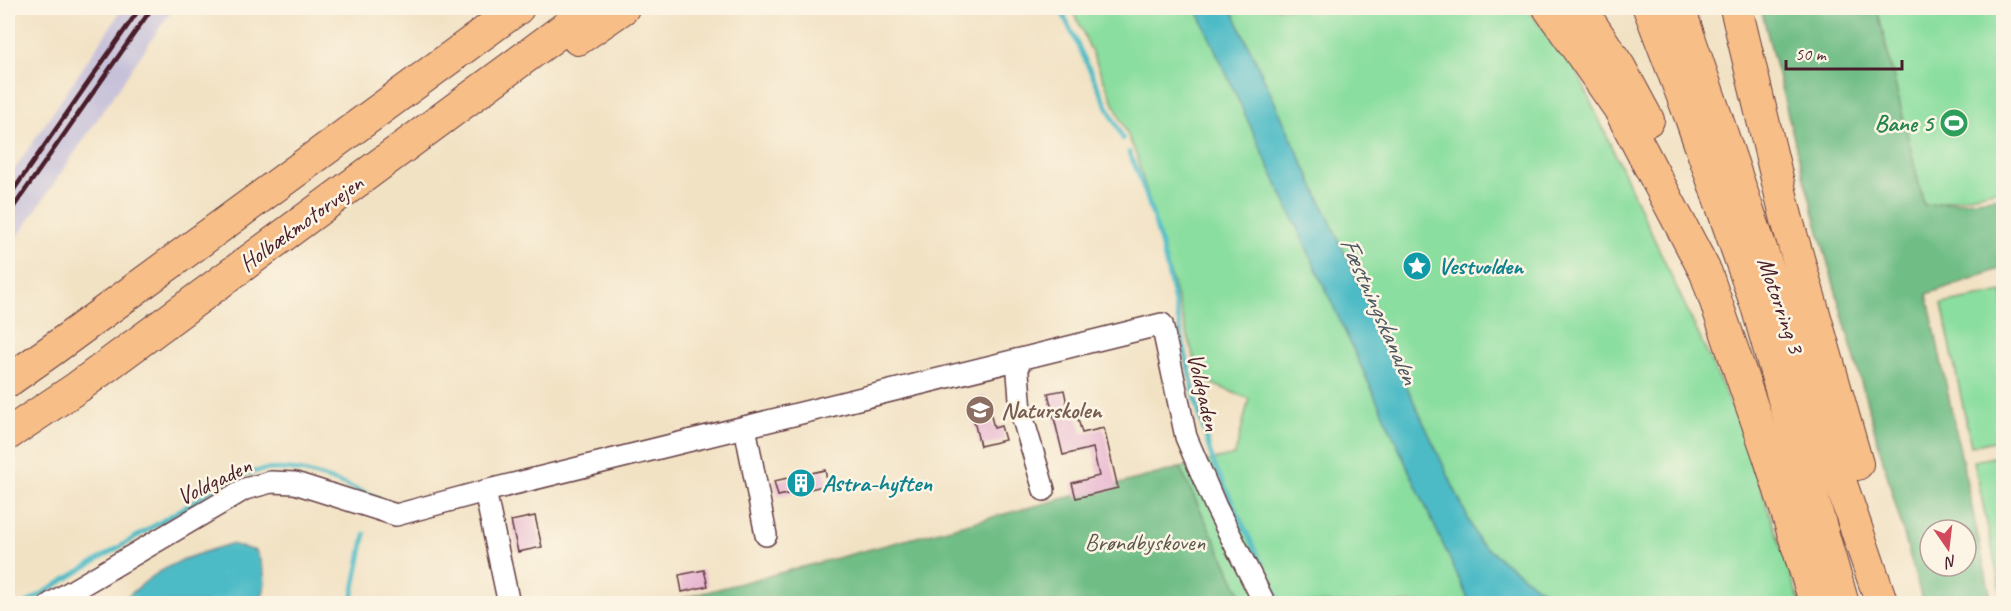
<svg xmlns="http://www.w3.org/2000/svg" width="2011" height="611" font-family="Caveat,sans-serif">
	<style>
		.industrial { fill: #c6c0d9 }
		.green { fill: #8ade9f; stroke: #6a7e65; stroke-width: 1.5 }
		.forest { fill: #6fbd86; stroke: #5c6e58; stroke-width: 1.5; fill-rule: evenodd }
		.water { fill: #4dbbc6; stroke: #4c6d78; stroke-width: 1.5 }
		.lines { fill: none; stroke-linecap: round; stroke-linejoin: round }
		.stream { stroke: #4dbbc6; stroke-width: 4.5 }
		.building { fill: #e6b0cf }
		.minor-casing { stroke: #633c42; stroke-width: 24 }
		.highway-casing { stroke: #633c42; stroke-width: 34 }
		.minor { stroke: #fff; stroke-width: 21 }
		.highway { stroke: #f7be87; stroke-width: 32 }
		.rail { stroke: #4a1f2b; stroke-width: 4.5 }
		.labels { text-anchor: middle; stroke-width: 5; stroke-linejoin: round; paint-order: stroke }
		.leisure-label { font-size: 24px; font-weight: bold; fill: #27864d; stroke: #fcf5e5; text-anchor: end }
		.street-label { font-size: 24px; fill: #4a1f2b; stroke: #fcf5e5 }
		.culture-label { font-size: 24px; font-weight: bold; fill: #0d838f; stroke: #fcf5e5; text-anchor: start }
		.education-label { font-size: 24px; font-weight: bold; fill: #785e54; stroke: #fcf5e5; text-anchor: start }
		.park-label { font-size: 24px; fill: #5d584e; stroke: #fcf5e5 }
		.water-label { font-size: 26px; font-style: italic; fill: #4b5661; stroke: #fcf5e5 }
	</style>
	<rect width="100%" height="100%" fill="#fcf5e5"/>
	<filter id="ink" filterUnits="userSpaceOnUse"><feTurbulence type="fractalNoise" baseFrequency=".0167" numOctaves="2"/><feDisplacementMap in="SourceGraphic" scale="12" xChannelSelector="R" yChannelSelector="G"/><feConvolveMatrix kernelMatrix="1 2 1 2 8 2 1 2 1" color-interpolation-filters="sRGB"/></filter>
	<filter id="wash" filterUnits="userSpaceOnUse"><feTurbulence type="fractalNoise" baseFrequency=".008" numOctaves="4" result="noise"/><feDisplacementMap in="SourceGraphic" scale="24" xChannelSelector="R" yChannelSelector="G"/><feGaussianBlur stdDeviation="1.35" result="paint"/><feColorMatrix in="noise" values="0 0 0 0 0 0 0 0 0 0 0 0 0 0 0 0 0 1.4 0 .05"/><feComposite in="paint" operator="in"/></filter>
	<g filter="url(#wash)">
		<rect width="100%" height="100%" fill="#f2e2c4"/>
		<path class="industrial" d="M123,8H173L8,251V179Z"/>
		<g class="green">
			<path d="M1070,8H1525L1571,59L1737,418L1800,603H1245L1180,468L1235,455L1249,399L1200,379L1136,154L1078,21Z"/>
			<path d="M1877,8H2003V189L1924,206Z"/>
			<path d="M2003,292V439L1971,446L1942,304Z"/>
			<path d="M2003,455H2004L2003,602L1974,461Z"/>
		</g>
		<g class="forest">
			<path d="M1761,8H1877L1924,205L2003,197V268L1927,294L1992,603H1923L1803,174ZM1930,530H1966V566H1930Z"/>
			<path d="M1180,468L1245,603L661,604Z"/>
		</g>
		<g class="water">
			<path d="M1196,8H1231L1479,542L1537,587L1564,599L1570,603H1470Z"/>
			<path d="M231,544L256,551C264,569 270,586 258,603H123C127,596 133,592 139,587C168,562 196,554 231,544Z"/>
		</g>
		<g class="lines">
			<g class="stream">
				<path d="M1060,8L1123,139"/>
				<path d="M1129,152C1174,251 1180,362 1214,464L1280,602"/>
				<path d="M25,604L218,487C231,480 243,474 257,471C298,462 341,484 379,498"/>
				<path d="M351,604L365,534"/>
			</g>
		</g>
		<g id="blocks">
			<g class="building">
				<path d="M1064,390L1069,414L1076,412L1082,433L1104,428L1118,488L1076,498L1072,483L1099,476L1093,448L1063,455L1048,393Z"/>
				<path d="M986,396L994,428L1001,426L1005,440L980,446L969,400Z"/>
				<path d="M825,470L828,485L778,496L774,481Z"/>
				<path d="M535,516L542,547L518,552L511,521Z"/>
				<path d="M704,570L708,586L682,592L679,575Z"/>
			</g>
		</g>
	</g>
	<g filter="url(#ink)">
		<use href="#blocks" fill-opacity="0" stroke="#633c42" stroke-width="1.5"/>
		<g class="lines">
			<g class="minor-casing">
				<g id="minor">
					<path d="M1017,360L1021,412L1044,490"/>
					<path d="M745,427L766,535"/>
					<path d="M485,491L509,604"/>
					<path d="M50,604L245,489L271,482L295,483L396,515L485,491L1162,324L1186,437L1216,507L1265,604"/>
				</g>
			</g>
			<g class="highway-casing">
				<g id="highway">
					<path d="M1549,8L1619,108L1706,273L1769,456L1816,604"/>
					<path d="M1580,8L1620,68L1648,120"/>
					<path d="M1649,8L1691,118L1757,306L1843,604"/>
					<path d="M1679,8L1882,604"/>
					<path d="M1736,8L1787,220L1857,464"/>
					<path d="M578,39L623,8"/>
					<path d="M8,381L52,350L518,8"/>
					<path d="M8,434L78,387L592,8"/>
				</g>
			</g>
			<use href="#minor" class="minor"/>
			<use href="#highway" class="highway"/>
			<g class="rail">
				<path d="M8,198L140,8"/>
				<path d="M8,215L152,8"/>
			</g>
		</g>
	</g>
	<defs>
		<g id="stadium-disc" transform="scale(1.5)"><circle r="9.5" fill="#2e9e5b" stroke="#fcf5e5"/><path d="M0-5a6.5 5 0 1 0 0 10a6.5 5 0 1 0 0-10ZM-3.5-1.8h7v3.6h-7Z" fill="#fff"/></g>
		<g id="sight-disc" transform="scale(1.5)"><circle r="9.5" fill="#0f9aa8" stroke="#fcf5e5"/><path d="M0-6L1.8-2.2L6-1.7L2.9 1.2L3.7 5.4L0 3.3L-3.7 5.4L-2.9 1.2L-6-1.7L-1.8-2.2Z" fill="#fff"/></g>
		<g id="school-disc" transform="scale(1.5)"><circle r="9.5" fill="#8d6e63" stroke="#fcf5e5"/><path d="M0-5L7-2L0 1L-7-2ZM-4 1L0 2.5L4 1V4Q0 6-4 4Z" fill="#fff"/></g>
		<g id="building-disc" transform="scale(1.5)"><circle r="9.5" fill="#0f9aa8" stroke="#fcf5e5"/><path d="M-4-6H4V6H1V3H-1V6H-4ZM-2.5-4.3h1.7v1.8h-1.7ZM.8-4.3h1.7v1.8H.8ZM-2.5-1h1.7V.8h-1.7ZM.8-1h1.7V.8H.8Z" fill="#fff"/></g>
	</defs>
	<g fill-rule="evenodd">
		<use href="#stadium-disc" x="1954" y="123"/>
		<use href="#sight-disc" x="1417" y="266"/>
		<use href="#school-disc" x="980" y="410"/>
		<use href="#building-disc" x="801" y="483"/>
	</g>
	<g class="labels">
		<g class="leisure-label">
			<text x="1933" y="131">Bane 5</text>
		</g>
		<g class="street-label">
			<text transform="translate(301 223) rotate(-36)" y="8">Holbækmotorvejen</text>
			<text transform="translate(1781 305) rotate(71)" y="8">Motorring 3</text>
			<text transform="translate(1204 392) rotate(77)" y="8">Voldgaden</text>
			<text transform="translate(214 481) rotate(-26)" y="8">Voldgaden</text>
		</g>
		<g class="culture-label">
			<text x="1438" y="274">Vestvolden</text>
			<text x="822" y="491">Astra-hytten</text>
		</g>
		<g class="education-label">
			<text x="1001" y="418">Naturskolen</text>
		</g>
		<g class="park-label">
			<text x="1145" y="550">Brøndbyskoven</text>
		</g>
		<g class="water-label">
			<text transform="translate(1380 310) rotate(66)" y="9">Fæstningskanalen</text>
		</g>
	</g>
	<rect width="2011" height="611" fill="none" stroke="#fcf5e5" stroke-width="30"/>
	<g transform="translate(1948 548) rotate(166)"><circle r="28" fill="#fcf5e5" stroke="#b59f9b" stroke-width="1.5"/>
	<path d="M0-4.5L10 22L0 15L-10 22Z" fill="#d1495b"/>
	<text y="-9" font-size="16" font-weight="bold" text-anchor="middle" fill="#4a1f2b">N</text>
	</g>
	<path d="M1786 60v9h116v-9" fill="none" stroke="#4a1f2b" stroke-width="3"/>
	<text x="1795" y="60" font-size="18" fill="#4a1f2b" stroke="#fcf5e5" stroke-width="4.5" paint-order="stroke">50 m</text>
</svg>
